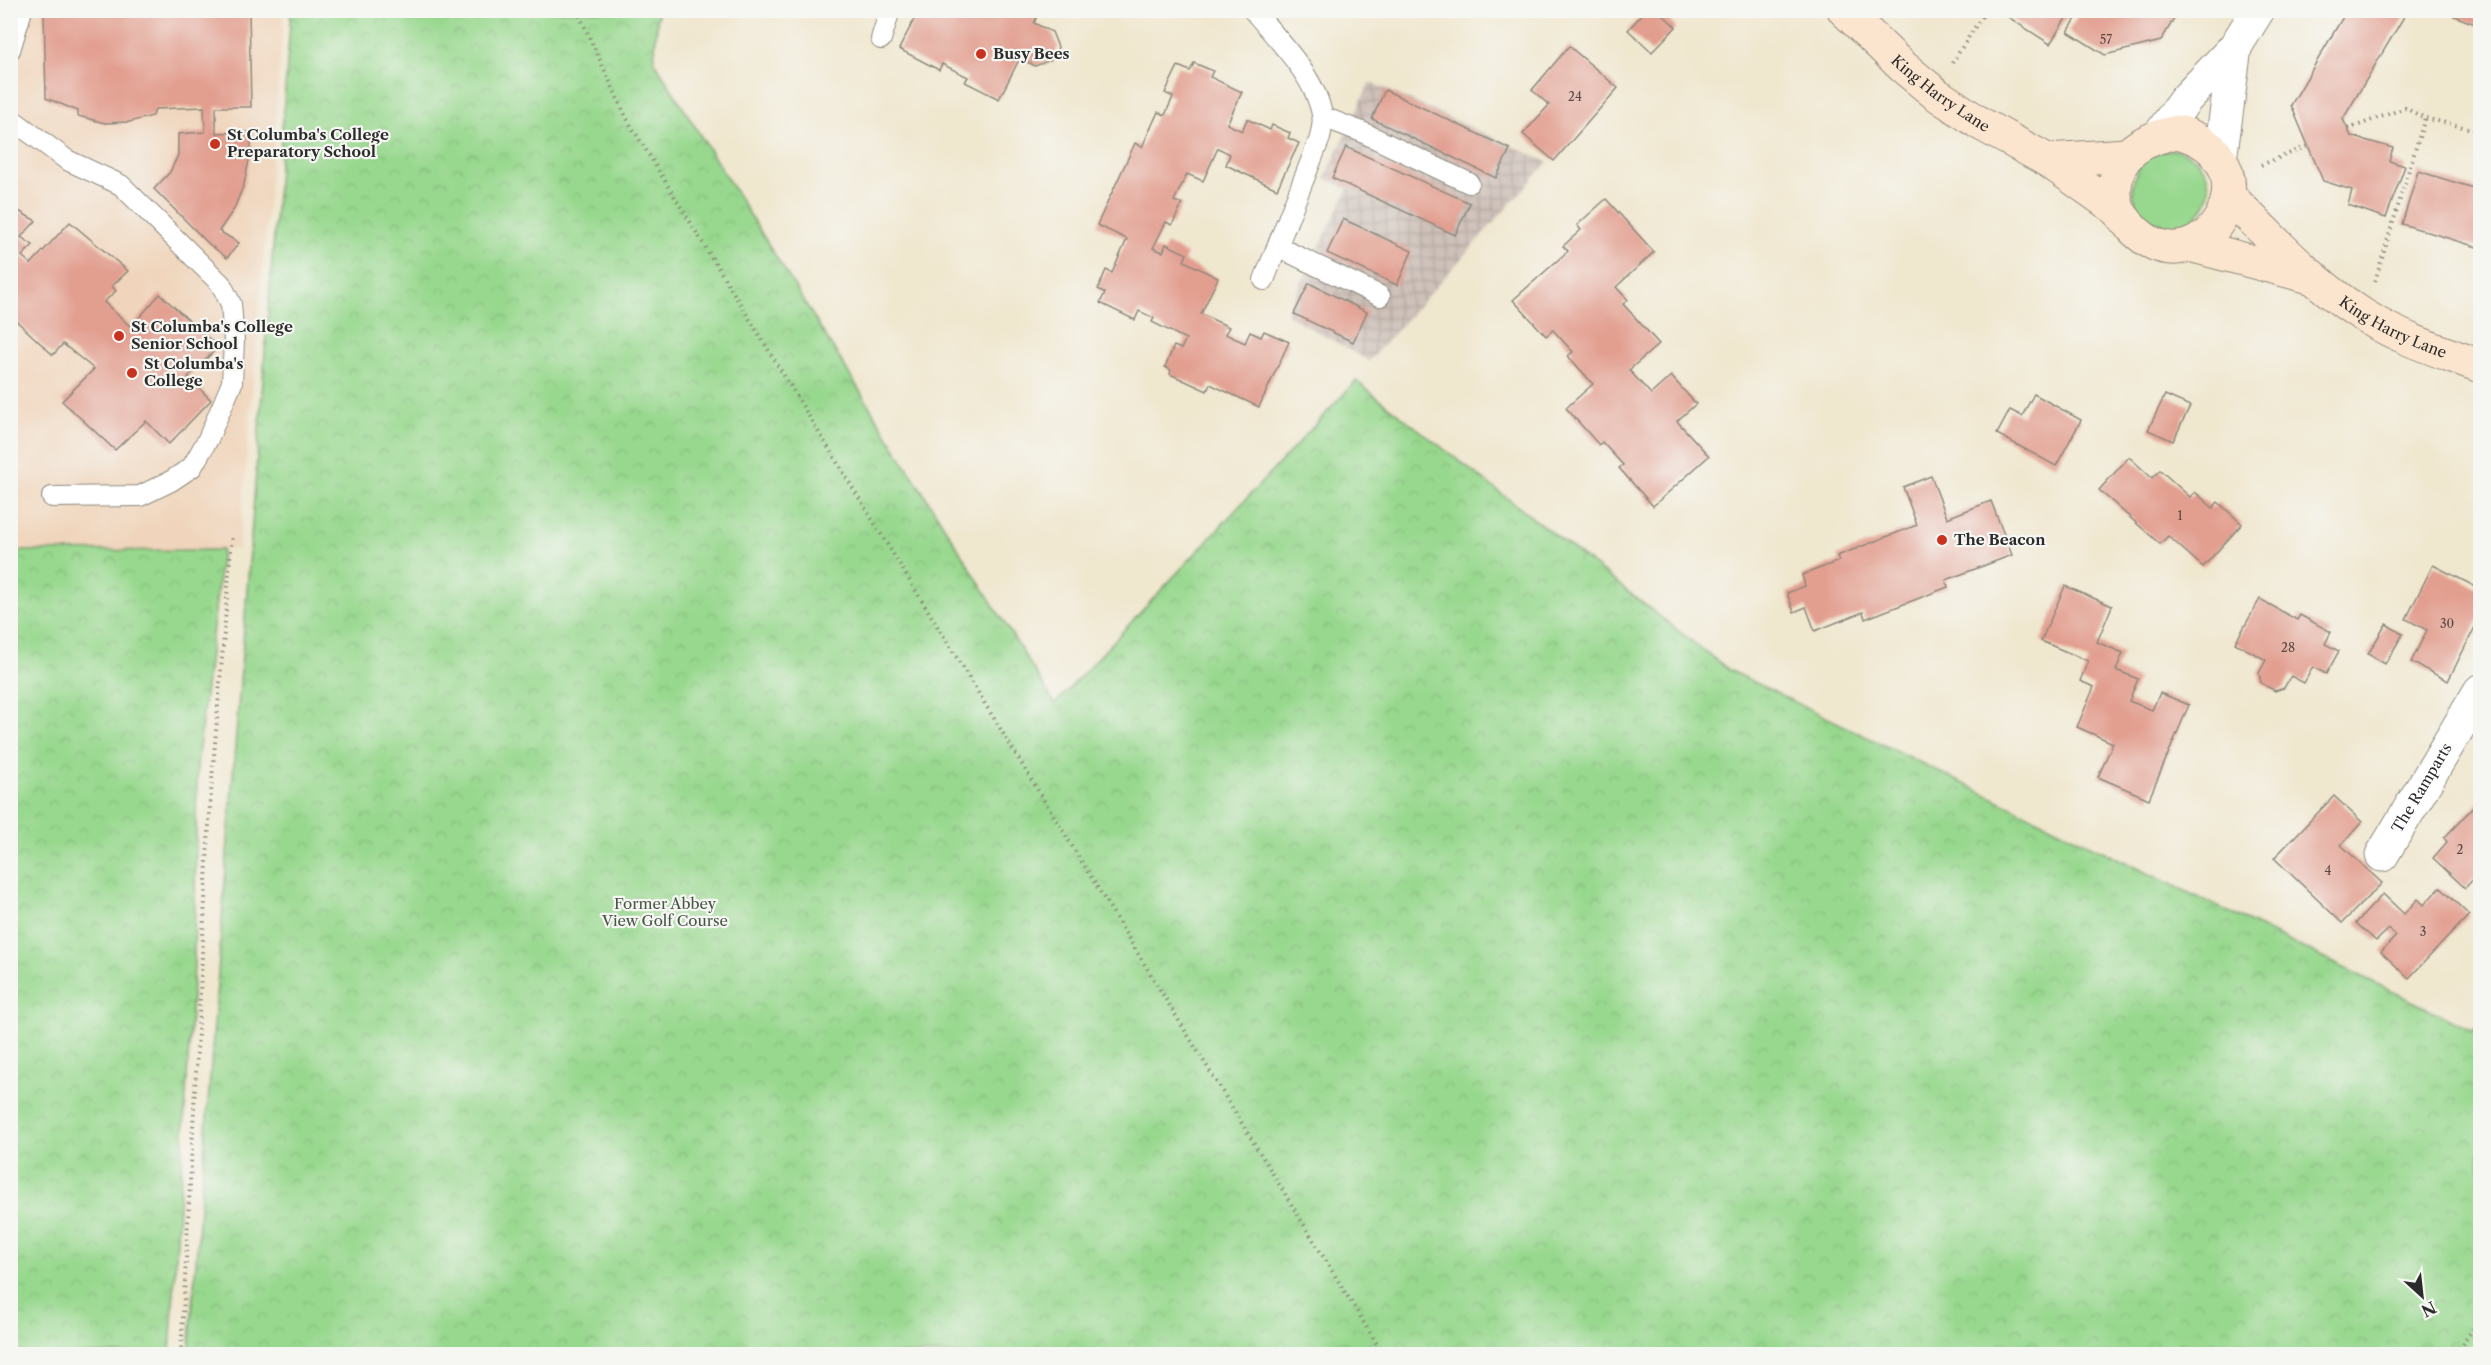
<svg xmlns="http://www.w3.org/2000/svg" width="2491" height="1365" font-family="'Libre Caslon Text',serif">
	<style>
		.built { fill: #f0d5bc }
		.industrial { fill: url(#industrial-grid) }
		.grass { fill: #98d88e; stroke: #62825c; stroke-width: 1.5 }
		.park { fill: url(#park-crowns); stroke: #62825c; stroke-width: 1.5 }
		.building { fill: #e29e8f }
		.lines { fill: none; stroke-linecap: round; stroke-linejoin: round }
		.lane-casing { stroke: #8e897d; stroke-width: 22 }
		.street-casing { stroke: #8e897d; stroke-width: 35 }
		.secondary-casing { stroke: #8e897d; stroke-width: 35 }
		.path { stroke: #8e897d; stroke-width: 4; stroke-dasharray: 1.5 4.5; stroke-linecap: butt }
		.lane { stroke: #fff; stroke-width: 20 }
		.street { stroke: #fff; stroke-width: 33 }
		.secondary { stroke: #fce5cf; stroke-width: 33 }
		.poi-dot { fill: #c8321e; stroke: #f6f6f2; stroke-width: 2 }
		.labels { text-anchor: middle; stroke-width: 4.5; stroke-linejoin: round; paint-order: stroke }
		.number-label { font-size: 12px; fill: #594844 }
		.poi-label { font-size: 15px; font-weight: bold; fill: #2b2b2b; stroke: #f6f6f2; text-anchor: start }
		.street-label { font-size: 15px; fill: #2b2b2b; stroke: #f6f6f2 }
		.park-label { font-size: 15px; fill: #465644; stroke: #f6f6f2 }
	</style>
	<defs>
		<pattern id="industrial-grid" width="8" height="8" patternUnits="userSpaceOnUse" patternTransform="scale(1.5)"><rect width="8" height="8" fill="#cec1b9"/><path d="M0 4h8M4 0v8" fill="none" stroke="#b1a69f"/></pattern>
		<pattern id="park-crowns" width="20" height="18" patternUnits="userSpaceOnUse" patternTransform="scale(1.5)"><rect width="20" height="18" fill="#98d88e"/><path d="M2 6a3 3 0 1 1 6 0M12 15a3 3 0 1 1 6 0" fill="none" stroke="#83ba7b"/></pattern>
	</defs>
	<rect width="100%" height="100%" fill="#f6f6f2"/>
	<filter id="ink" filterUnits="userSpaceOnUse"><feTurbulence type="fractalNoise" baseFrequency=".0167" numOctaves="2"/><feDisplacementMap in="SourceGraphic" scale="12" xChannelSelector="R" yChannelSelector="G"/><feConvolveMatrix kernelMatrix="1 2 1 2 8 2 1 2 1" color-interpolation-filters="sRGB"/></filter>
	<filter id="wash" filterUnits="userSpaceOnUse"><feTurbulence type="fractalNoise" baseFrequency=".008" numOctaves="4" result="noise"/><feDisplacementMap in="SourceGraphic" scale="24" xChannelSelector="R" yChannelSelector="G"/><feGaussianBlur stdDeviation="1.35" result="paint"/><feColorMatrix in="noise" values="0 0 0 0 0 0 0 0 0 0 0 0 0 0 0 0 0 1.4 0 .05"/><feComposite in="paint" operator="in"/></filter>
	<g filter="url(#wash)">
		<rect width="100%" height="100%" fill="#f0e7cf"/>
		<path class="built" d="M10,11H284L239,549L11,551Z"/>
		<path class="industrial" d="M1370,82L1548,162L1369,361L1286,314L1348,189L1325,178Z"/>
		<circle class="grass" cx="2171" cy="188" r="38"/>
		<g class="park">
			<path d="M291,11H658L654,61L1055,704L1356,381L1729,670L2474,1031L2480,1022V1354H189Z"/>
			<path d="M222,550L197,765L194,965L170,1354H11V551Z"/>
		</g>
		<g id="blocks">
			<g class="building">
				<path d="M44,10H249L251,107H216V133L252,132L250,156L244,184L234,209L219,231L239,243L227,258L209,244L154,189L170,172L178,155V134L205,132L204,107L155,109L153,116L129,122L105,123L78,116V111L46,98Z"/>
				<path d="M919,10H1040L1034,23L1052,32L1058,47L1051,60L1035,66L1020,58L999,99L965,82L968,77L942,64L939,70L899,49Z"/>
				<path d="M1646,10H1658L1676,27L1652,52L1628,30Z"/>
				<path d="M1997,10H2071L2050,44Z"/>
				<path d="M2081,10H2107L2111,13L2121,10H2179L2161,41L2105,55L2068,32Z"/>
				<path d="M2347,10H2408L2343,119L2351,136L2393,148L2389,161L2405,166L2386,218L2348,205L2352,190L2323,181L2291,105Z"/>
				<path d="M2455,10H2480V26L2454,16Z"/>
				<path d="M1569,46L1618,88L1554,161L1523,134L1549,105L1532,90Z"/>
				<path d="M1194,63L1213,71L1210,77L1242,92L1227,124L1242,131L1247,119L1270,130L1272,125L1290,133L1288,138L1299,143L1277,189L1226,165L1230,154L1218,148L1203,181L1187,174L1174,201L1182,204L1172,225L1166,222L1153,248L1163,252L1166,244L1187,254L1184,261L1218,278L1201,314L1229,327L1225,334L1245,343L1250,332L1261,337L1264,331L1289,342L1259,407L1210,384L1207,391L1170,374L1171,370L1165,367L1174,346L1181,349L1186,339L1152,322L1154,318L1139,311L1135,320L1100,303L1105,293L1098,289L1106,270L1112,273L1127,239L1097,225L1135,143L1142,147L1158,112L1165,115L1173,97L1165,93L1178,66L1190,71Z"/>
				<path d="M1385,90L1510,149L1496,178L1372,119Z"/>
				<path d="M1346,147L1470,203L1455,235L1332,178Z"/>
				<path d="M2418,171L2480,190V248L2402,224Z"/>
				<path d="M1606,199L1654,252L1616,287L1628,300L1623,304L1659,344L1629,370L1651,394L1671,376L1696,404L1677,421L1709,456L1653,506L1619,468L1623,465L1602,442L1599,445L1566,408L1593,384L1568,356L1573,352L1553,330L1546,336L1513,300L1568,251L1563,246L1581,230L1577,225Z"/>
				<path d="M10,206L36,221L21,237L33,245L22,256L31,264L70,222L128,271L112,286L116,291L104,302L131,327L160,294L218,347L188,377L211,400L169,444L146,421L115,450L62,401L94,369L63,344L53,355L10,315V286L13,284L10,282Z"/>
				<path d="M1343,219L1412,251L1397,285L1327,253Z"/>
				<path d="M1309,283L1367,312L1353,342L1294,314Z"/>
				<path d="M2034,394L2081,420L2056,466L1997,434L2010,410L2022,416Z"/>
				<path d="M2165,395L2190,406L2173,441L2148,430Z"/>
				<path d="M2129,457L2152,478L2160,470L2190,497L2195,492L2213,508L2218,502L2242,524L2203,567L2168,536L2160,544L2099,490Z"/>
				<path d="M1931,476L1947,518L1991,501L2012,555L1946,580L1948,587L1865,619L1863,612L1815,631L1806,607L1794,612L1787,593L1805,586L1802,575L1839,561L1837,556L1917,525L1903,487Z"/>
				<path d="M2433,565L2480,589V617L2448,681L2411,662L2427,630L2406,619Z"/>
				<path d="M2065,586L2112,606L2097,642L2123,653L2116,670L2138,679L2129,701L2152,710L2160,693L2189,705L2149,799L2098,777L2113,743L2077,727L2094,687L2080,681L2088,661L2041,641Z"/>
				<path d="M2260,599L2297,620L2300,615L2331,632L2325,644L2339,651L2326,674L2313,667L2304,683L2291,676L2284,688L2275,691L2261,683L2259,673L2266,660L2235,643Z"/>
				<path d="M2386,624L2403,634L2385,664L2368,654Z"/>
				<path d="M2334,796L2362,822L2341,845L2382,883L2342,923L2274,858Z"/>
				<path d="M2480,800V872L2465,888L2433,858L2447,842L2444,838Z"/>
				<path d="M2440,887L2469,915L2409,978L2381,952L2396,936L2389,929L2376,941L2356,923L2383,894L2404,914L2418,899L2424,905Z"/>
			</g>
		</g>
	</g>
	<g filter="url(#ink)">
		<use href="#blocks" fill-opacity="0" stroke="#8e897d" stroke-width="1.5"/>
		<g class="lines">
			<g class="lane-casing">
				<g id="lane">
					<path d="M1253,10C1277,39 1316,77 1322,115C1324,122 1321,131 1320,138L1264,280"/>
					<path d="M881,39L890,10"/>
					<path d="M10,50L22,10"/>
					<path d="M1323,117L1362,132L1469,183"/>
					<path d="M10,118L67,160L121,185L221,284L231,304L234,341L232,383L208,439L192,467L171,481L140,496L52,497"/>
					<path d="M1278,247L1380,296"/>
				</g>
			</g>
			<g class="street-casing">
				<g id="street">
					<path d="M2159,136L2185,100L2235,47L2258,10"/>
					<path d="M2220,160L2235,47"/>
					<path id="s1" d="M2382,855L2480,691"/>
				</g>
			</g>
			<g class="secondary-casing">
				<g id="secondary">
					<path id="s2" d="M1844,10L1902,66L1936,94L1981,124L2047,160L2118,210"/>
					<path d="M2178,132C2289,162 2193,312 2123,217C2109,199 2114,166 2132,151C2145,140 2162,135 2178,132Z"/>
					<path d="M2047,160L2128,155"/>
					<path id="s3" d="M2229,196C2276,242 2320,292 2378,324C2410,342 2446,353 2480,366"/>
					<path d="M2190,245L2310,277"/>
				</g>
			</g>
			<g class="path">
				<path d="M577,10L627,119L1383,1354"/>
				<path d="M1952,63L1986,10"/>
				<path d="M2348,129L2405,108L2425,118L2480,131"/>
				<path d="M2261,165L2308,146"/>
				<path d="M2375,281L2425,118"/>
				<path d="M181,1354L210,805L232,535"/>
				<path d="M2455,1354L2480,1320"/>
			</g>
			<use href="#lane" class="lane"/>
			<use href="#street" class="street"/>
			<use href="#secondary" class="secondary"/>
		</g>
	</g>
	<g class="poi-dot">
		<circle cx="981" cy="54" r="6"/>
		<circle cx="215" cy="144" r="6"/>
		<circle cx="119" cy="336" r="6"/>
		<circle cx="132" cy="373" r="6"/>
		<circle cx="1942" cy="540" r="6"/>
	</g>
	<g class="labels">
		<g class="number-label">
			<text x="2106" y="44">57</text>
			<text x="1575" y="101">24</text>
			<text x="2180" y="520">1</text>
			<text x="2447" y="628">30</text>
			<text x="2288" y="652">28</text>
			<text x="2460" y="854">2</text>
			<text x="2328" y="875">4</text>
			<text x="2423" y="936">3</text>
		</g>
		<g class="poi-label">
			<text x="993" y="59">Busy Bees</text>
			<text x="227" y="140">St Columba's College<tspan x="227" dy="17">Preparatory School</tspan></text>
			<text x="131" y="332">St Columba's College<tspan x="131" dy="17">Senior School</tspan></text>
			<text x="144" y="369">St Columba's<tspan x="144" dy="17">College</tspan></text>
			<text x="1954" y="545">The Beacon</text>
		</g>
		<g class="street-label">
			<text dy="5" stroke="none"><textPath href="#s2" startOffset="128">King Harry Lane</textPath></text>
			<text dy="5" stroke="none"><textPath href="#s3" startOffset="212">King Harry Lane</textPath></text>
			<text dy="5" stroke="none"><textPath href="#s1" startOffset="78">The Ramparts</textPath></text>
		</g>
		<g class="park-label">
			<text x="665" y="909">Former Abbey<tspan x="665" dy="17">View Golf Course</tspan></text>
		</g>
	</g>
	<rect width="2491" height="1365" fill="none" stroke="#f6f6f2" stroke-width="36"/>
	<g transform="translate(2422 1296) rotate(153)" stroke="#f6f6f2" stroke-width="4.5" paint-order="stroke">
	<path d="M0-4.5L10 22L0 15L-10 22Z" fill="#2b2b2b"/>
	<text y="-9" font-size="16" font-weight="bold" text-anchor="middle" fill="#2b2b2b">N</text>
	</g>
</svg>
